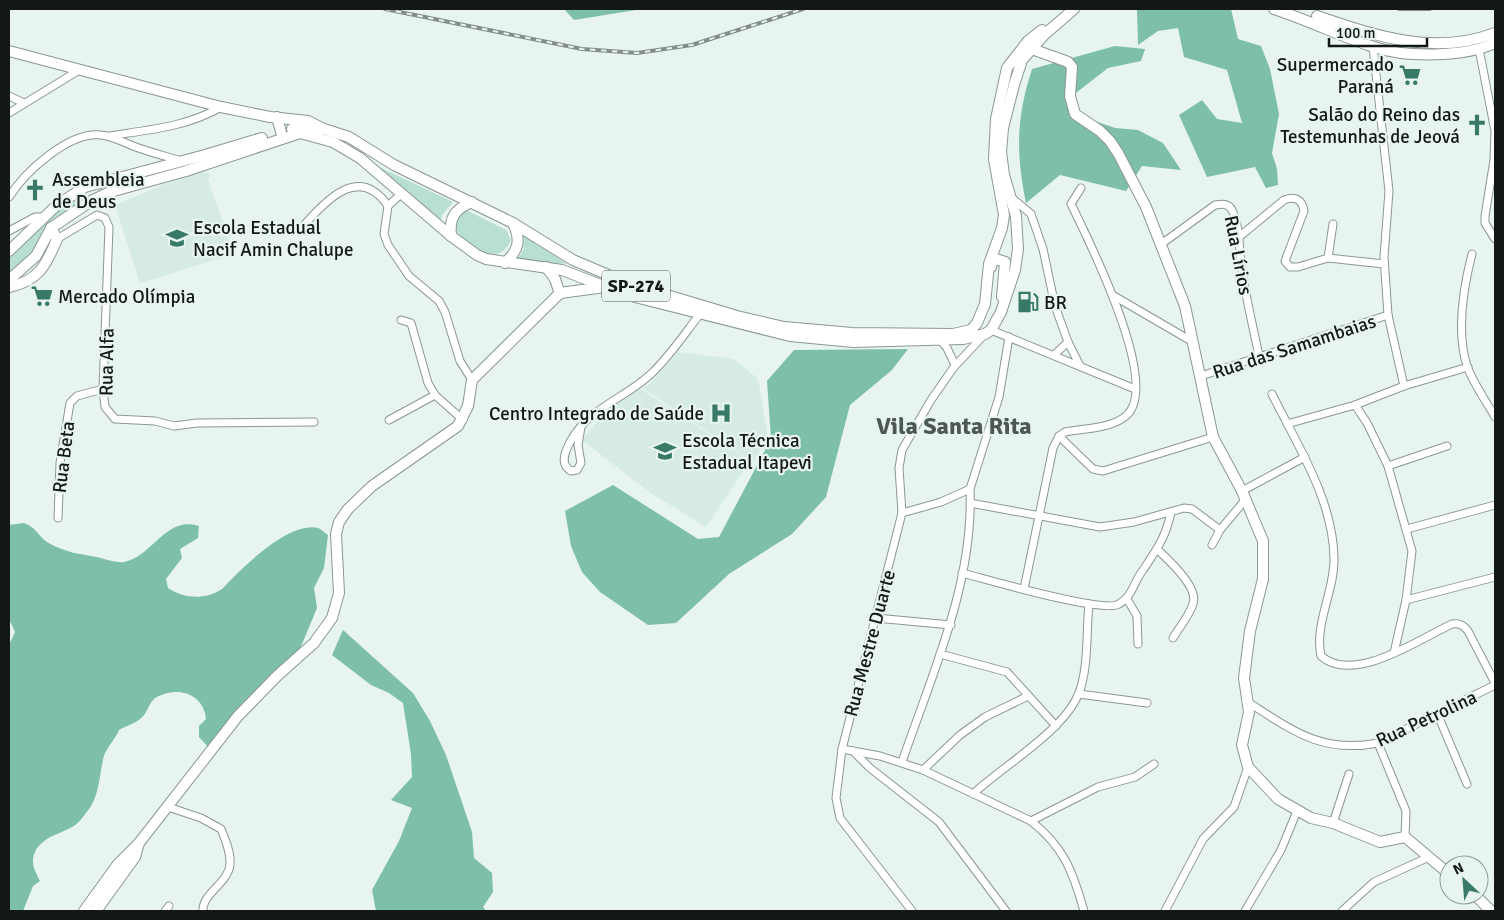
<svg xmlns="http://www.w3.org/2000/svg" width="1504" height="920" font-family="Signika,sans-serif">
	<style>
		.built { fill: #d5ebe3 }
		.green { fill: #b7dfd2 }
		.forest { fill: #7dbfab }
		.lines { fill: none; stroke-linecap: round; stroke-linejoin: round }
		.street-casing { stroke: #8b9793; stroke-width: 9 }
		.secondary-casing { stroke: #8b9793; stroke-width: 12 }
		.primary-casing { stroke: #8b9793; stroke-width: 12 }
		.street { stroke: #fff; stroke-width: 7 }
		.secondary { stroke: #fff; stroke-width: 10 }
		.primary { stroke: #fff; stroke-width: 10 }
		.rail-casing { stroke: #838d89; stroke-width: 4 }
		.rail { stroke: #e7f4ef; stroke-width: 2; stroke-dasharray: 5.5; stroke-linecap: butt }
		.labels { text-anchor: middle; stroke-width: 4.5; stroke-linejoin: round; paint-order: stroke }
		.shield { fill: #e7f4ef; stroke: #535a57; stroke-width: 1 }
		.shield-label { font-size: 18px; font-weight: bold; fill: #131816 }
		.poi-label { font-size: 19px; fill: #131816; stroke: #e7f4ef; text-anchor: start }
		.street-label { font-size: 19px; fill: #131816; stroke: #e7f4ef }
		.district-label { font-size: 24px; font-weight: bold; fill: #4d5854; stroke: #e7f4ef }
	</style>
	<rect width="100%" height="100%" fill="#e7f4ef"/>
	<g class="built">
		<path d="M197,171L211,174L208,180L234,254L140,283L115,205Z"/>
		<path d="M678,352L734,359L758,379L768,439L753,462L641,387L649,385Z"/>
		<path d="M639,388L750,461L706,527L651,493L582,440L604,413Z"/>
	</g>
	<g class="green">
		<path d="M377,166L453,202L442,215L441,220Z"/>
		<path d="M85,193L82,200L54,220L31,253L9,273V256L35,233L60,205Z"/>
		<path d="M468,211L506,230L511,240C499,269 467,246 455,229V219L460,212Z"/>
		<path d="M523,236L567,264L516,259C525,253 524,246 523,236Z"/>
	</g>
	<g class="forest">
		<path d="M564,9H642L574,20Z"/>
		<path d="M1137,9H1231L1238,39L1261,46L1270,69L1279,114L1272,153L1277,169L1278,185L1266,188L1255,167L1207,177L1179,115L1202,100L1217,119L1242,123L1227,70L1184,57L1178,28L1158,31L1138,45Z"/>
		<path d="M1115,46L1145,49L1141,61L1108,68L1072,96L1080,116L1115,128L1138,130L1163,143L1181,170L1142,166L1126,191L1060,175L1026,203C1016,152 1016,119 1032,69Z"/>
		<path d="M908,349L892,370L850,405L826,497L792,534L729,574L676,623L648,625L600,592L582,572L571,546L565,511L613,485L698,539L719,537L771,439L767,381L794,350Z"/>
		<path d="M24,523C37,528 37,535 47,542C65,553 81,554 101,558C108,560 117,563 124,562C153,556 166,515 199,526L198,538L180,549L182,558L166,579L168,588C184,599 206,600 222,589C240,570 288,521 318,528C321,529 325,533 328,535L324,568L314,588L317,608L300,649L209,748L199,737V726L206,719C204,695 180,686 159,696C148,700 149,713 140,719C134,724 126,726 119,730C115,740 104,750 103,760C99,778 99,798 86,813C82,818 78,824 72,827C60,834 42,837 35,852C30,863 35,871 40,881L33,886L23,911H9V645L15,632L9,619V525Z"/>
		<path d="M343,630L413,693L430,721L446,755L472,832L474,858L492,873L493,892L483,907L486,911H376L372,890L399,841L412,808L391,800L412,777L411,754L403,703L389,693L371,685L332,655Z"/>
	</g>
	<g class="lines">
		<g class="street-casing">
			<g id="street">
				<path d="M1373,47L1389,191L1384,257L1388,315L1404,386"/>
				<path d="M1479,49L1495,131L1494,160L1485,216V223L1495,239"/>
				<path d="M9,96L24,103"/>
				<path d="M9,113L81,69"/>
				<path d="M109,136C147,130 187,127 221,107"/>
				<path d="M402,193L388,206L384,234L388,245L409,276L439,301L445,312L460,361L472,380"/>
				<path d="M9,197C25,172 69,131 101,135C112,136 123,142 133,146C149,152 165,156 181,161"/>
				<path d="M1012,198L1031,214L1043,249L1055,306L1068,342L1080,366"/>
				<path d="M305,224C328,198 360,165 388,206"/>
				<path d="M9,231L35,217H44"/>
				<path d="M1239,237L1284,200C1295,196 1302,199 1304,211L1285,261L1290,267H1298L1328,258L1384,264"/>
				<path d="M57,239L97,215L105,218L109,227L103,389L105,407L115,419L155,421L174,426L197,423L314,422"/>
				<path d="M1160,245L1215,205C1222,204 1228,203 1232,210C1240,226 1239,247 1241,264C1245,295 1253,326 1259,356"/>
				<path d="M1472,254C1463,289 1456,331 1467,366C1473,383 1486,401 1495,417"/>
				<path d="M1328,258L1333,224"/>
				<path d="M1114,296L1193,342"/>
				<path d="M401,320L411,323L428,383L435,395L463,420"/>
				<path d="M991,330L1135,389"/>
				<path d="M941,341L947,348L955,365"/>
				<path d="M1054,355L1068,342"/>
				<path d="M1201,376L1388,315"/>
				<path d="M1272,394C1297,445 1333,499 1334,558C1335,590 1314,624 1321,656C1354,685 1419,639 1452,624C1460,623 1463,625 1468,631L1495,683"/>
				<path d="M1355,405L1367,423L1388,466L1412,551L1406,600L1394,653"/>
				<path d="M389,420L435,395"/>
				<path d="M1287,424L1355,405L1404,386L1468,367"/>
				<path d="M581,427L578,445L581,463L577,470L571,471C563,466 563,459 566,451C581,410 624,400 652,373C670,356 685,333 700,314"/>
				<path d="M1059,436L1093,469L1103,471L1213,437"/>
				<path d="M1388,466L1447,446"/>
				<path d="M1242,491L1305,457"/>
				<path d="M970,503L1100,527L1134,522L1184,508L1192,509L1220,530"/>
				<path d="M902,513L941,502L970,489"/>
				<path d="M58,518L60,463L70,403L77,396L103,389"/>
				<path d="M1407,529L1495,505"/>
				<path d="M1212,545L1220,530L1246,499"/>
				<path d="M1158,550C1169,561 1199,587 1193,604C1189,616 1179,628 1173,638"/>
				<path d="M962,573C986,579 1103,614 1119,604C1133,596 1134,581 1143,570C1157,549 1166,537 1171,512"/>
				<path d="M1024,589L1053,448L1059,436L1065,432C1084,428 1112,429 1127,415C1161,383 1088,239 1071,204L1081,188"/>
				<path d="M1127,599L1137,616L1138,644"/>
				<path d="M1406,600L1495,577"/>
				<path d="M876,618L951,625"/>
				<path d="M940,654L1007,672L1056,726"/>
				<path d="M1079,694L1147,703"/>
				<path d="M1246,701C1292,730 1321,754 1378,743L1495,685"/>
				<path d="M1437,713L1467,784"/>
				<path d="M1378,743L1406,811L1405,837"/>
				<path d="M842,749L880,756L923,770L1031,821C1064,847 1073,872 1084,911"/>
				<path d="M853,751L870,768L939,822L1006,911"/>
				<path d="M902,762C932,674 974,583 970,489L999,397L1009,337"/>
				<path d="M923,770L960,735L985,717L1028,696"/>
				<path d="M973,794C1003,766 1063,731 1078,695C1089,670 1086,631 1089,604"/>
				<path d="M168,807L201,818L221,829C225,839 231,852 230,864C229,883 202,893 203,911"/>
				<path d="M1031,821L1098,787L1135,777L1154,764"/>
				<path d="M1333,823L1349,774"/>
				<path d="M165,911L169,906"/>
				<path d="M912,911L840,818L836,798L842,749L902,513L899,468L902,450L931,400L954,367L984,335"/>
				<path d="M1165,911L1203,839L1234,807L1248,767"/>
				<path d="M1245,911L1281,850L1297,811"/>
				<path d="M1342,911L1374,882L1429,857"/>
			</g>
		</g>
		<g class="secondary-casing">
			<g id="secondary">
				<path d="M1032,49L1068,62L1072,67L1070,96L1075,114L1100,131L1110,141L1118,153L1146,207L1185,306L1213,437L1242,491L1263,541V579L1250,631L1244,678L1249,712L1242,745L1248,767L1278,799L1311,818L1333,823L1380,842L1405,837L1449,874"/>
				<path d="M9,51L221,107L270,117L308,121L324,129"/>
				<path d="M277,117L281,132"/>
				<path d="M546,267L555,279L560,294"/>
				<path d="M1475,895L1491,911"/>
				<path d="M84,911L118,864L139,843L238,716L277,676L314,643L332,618L339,593L336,534L339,522L348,509L372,486L458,426L468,406L472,380L554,299L560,293L605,287"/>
				<path d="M96,911L135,857L139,843"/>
			</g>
		</g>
		<g class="primary-casing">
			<g id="primary">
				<path d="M1274,9C1308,20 1340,36 1374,47C1407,58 1464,57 1495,43"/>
				<path d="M1317,16C1375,36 1435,56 1495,33"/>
				<path d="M292,129H324L349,137L394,165L513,223L573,260L630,284L737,316L784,327L852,333L953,334L971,330L977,323L985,304L989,264L1002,228L1004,215L994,159L996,119L1007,68L1028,41L1042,30"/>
				<path d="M451,236C449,217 455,209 472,202"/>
				<path d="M9,251L57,205L85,187L205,155L262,138"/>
				<path d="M505,263C519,250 521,240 513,223"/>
				<path d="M991,267L993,260L996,259L1005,262L1002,297"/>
				<path d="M9,280L36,256L51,228L91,201L110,192L186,171L300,133L333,142L360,158L451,236L477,255L486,259L562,270L627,295L790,336L853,342L963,339L985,334L991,330L1001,312L1015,270L1018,249L1016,216L1004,175L1001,152L1003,128L1014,85L1022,60L1044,35L1074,9"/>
				<path d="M9,287C38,281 46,266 57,239L51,228"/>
			</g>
		</g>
		<use href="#street" class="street"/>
		<use href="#secondary" class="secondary"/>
		<use href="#primary" class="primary"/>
		<g class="rail-casing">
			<g id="rail">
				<path d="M385,9L582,49L637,53L692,45L803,9"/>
				<path d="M1399,9H1430"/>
			</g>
		</g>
		<use href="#rail" class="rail"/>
	</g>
	<defs>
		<g id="supermarket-bare" transform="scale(1.725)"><path d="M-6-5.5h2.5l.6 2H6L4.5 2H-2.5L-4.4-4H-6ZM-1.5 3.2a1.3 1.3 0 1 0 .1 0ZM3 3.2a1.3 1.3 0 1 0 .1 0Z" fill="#397967" stroke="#e7f4ef" stroke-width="2.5" paint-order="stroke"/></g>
		<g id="church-bare" transform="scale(1.725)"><path d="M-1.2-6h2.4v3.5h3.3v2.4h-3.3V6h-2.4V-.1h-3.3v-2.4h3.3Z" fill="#397967" stroke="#e7f4ef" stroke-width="2.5" paint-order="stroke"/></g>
		<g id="school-bare" transform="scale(1.725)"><path d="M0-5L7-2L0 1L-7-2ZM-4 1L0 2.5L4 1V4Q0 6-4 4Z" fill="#397967" stroke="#e7f4ef" stroke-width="2.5" paint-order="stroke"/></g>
		<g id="fuel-bare" transform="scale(1.725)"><path d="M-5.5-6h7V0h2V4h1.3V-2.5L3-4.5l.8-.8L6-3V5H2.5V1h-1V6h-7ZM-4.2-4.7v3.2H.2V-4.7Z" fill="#397967" stroke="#e7f4ef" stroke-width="2.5" paint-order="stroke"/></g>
		<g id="hospital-bare" transform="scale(1.725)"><path d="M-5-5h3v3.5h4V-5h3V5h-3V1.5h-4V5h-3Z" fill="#397967" stroke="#e7f4ef" stroke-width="2.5" paint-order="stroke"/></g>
		<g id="university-bare" transform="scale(1.725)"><path d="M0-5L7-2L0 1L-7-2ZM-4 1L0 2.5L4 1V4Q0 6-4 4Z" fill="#397967" stroke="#e7f4ef" stroke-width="2.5" paint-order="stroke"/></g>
	</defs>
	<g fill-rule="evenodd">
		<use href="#supermarket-bare" x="1410" y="75"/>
		<use href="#church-bare" x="1477" y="125"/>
		<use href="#church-bare" x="35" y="190"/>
		<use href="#school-bare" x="177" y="238"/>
		<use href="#supermarket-bare" x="42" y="296"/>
		<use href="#fuel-bare" x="1028" y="302"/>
		<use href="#hospital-bare" x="721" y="413"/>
		<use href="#university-bare" x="665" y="451"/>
	</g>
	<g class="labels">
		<rect class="shield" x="602" y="270.5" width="68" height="31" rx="4"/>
		<g class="shield-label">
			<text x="636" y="292">SP-274</text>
		</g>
		<g class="poi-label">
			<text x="1394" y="71" text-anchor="end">Supermercado<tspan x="1394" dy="22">Paraná</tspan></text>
			<text x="1460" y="121" text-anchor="end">Salão do Reino das<tspan x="1460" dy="22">Testemunhas de Jeová</tspan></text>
			<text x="52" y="186">Assembleia<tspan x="52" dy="22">de Deus</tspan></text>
			<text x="193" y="234">Escola Estadual<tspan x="193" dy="22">Nacif Amin Chalupe</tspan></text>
			<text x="58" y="303">Mercado Olímpia</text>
			<text x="1044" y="309">BR</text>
			<text x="704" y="420" text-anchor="end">Centro Integrado de Saúde</text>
			<text x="682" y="447">Escola Técnica<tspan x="682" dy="22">Estadual Itapevi</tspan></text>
		</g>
		<g class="street-label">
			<text transform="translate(1239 255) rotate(79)" y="7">Rua Lírios</text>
			<text transform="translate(1294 346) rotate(-18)" y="7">Rua das Samambaias</text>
			<text transform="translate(106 362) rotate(-89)" y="7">Rua Alfa</text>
			<text transform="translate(63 457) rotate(-83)" y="7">Rua Beta</text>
			<text transform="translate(869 643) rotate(-75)" y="7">Rua Mestre Duarte</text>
			<text transform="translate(1426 718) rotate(-25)" y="7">Rua Petrolina</text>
		</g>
		<g class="district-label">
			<text x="954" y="434">Vila Santa Rita</text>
		</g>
	</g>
	<rect width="1504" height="920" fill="none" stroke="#131816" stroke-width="20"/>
	<g transform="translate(1464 880) rotate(334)"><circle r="24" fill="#e7f4ef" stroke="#929c98"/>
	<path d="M0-4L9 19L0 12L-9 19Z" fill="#397967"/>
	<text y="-8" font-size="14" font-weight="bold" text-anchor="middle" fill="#131816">N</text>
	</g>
	<path d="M1329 38v8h98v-8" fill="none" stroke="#131816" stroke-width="2.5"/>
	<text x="1336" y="38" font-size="15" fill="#131816" stroke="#e7f4ef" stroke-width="4" paint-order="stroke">100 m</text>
</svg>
